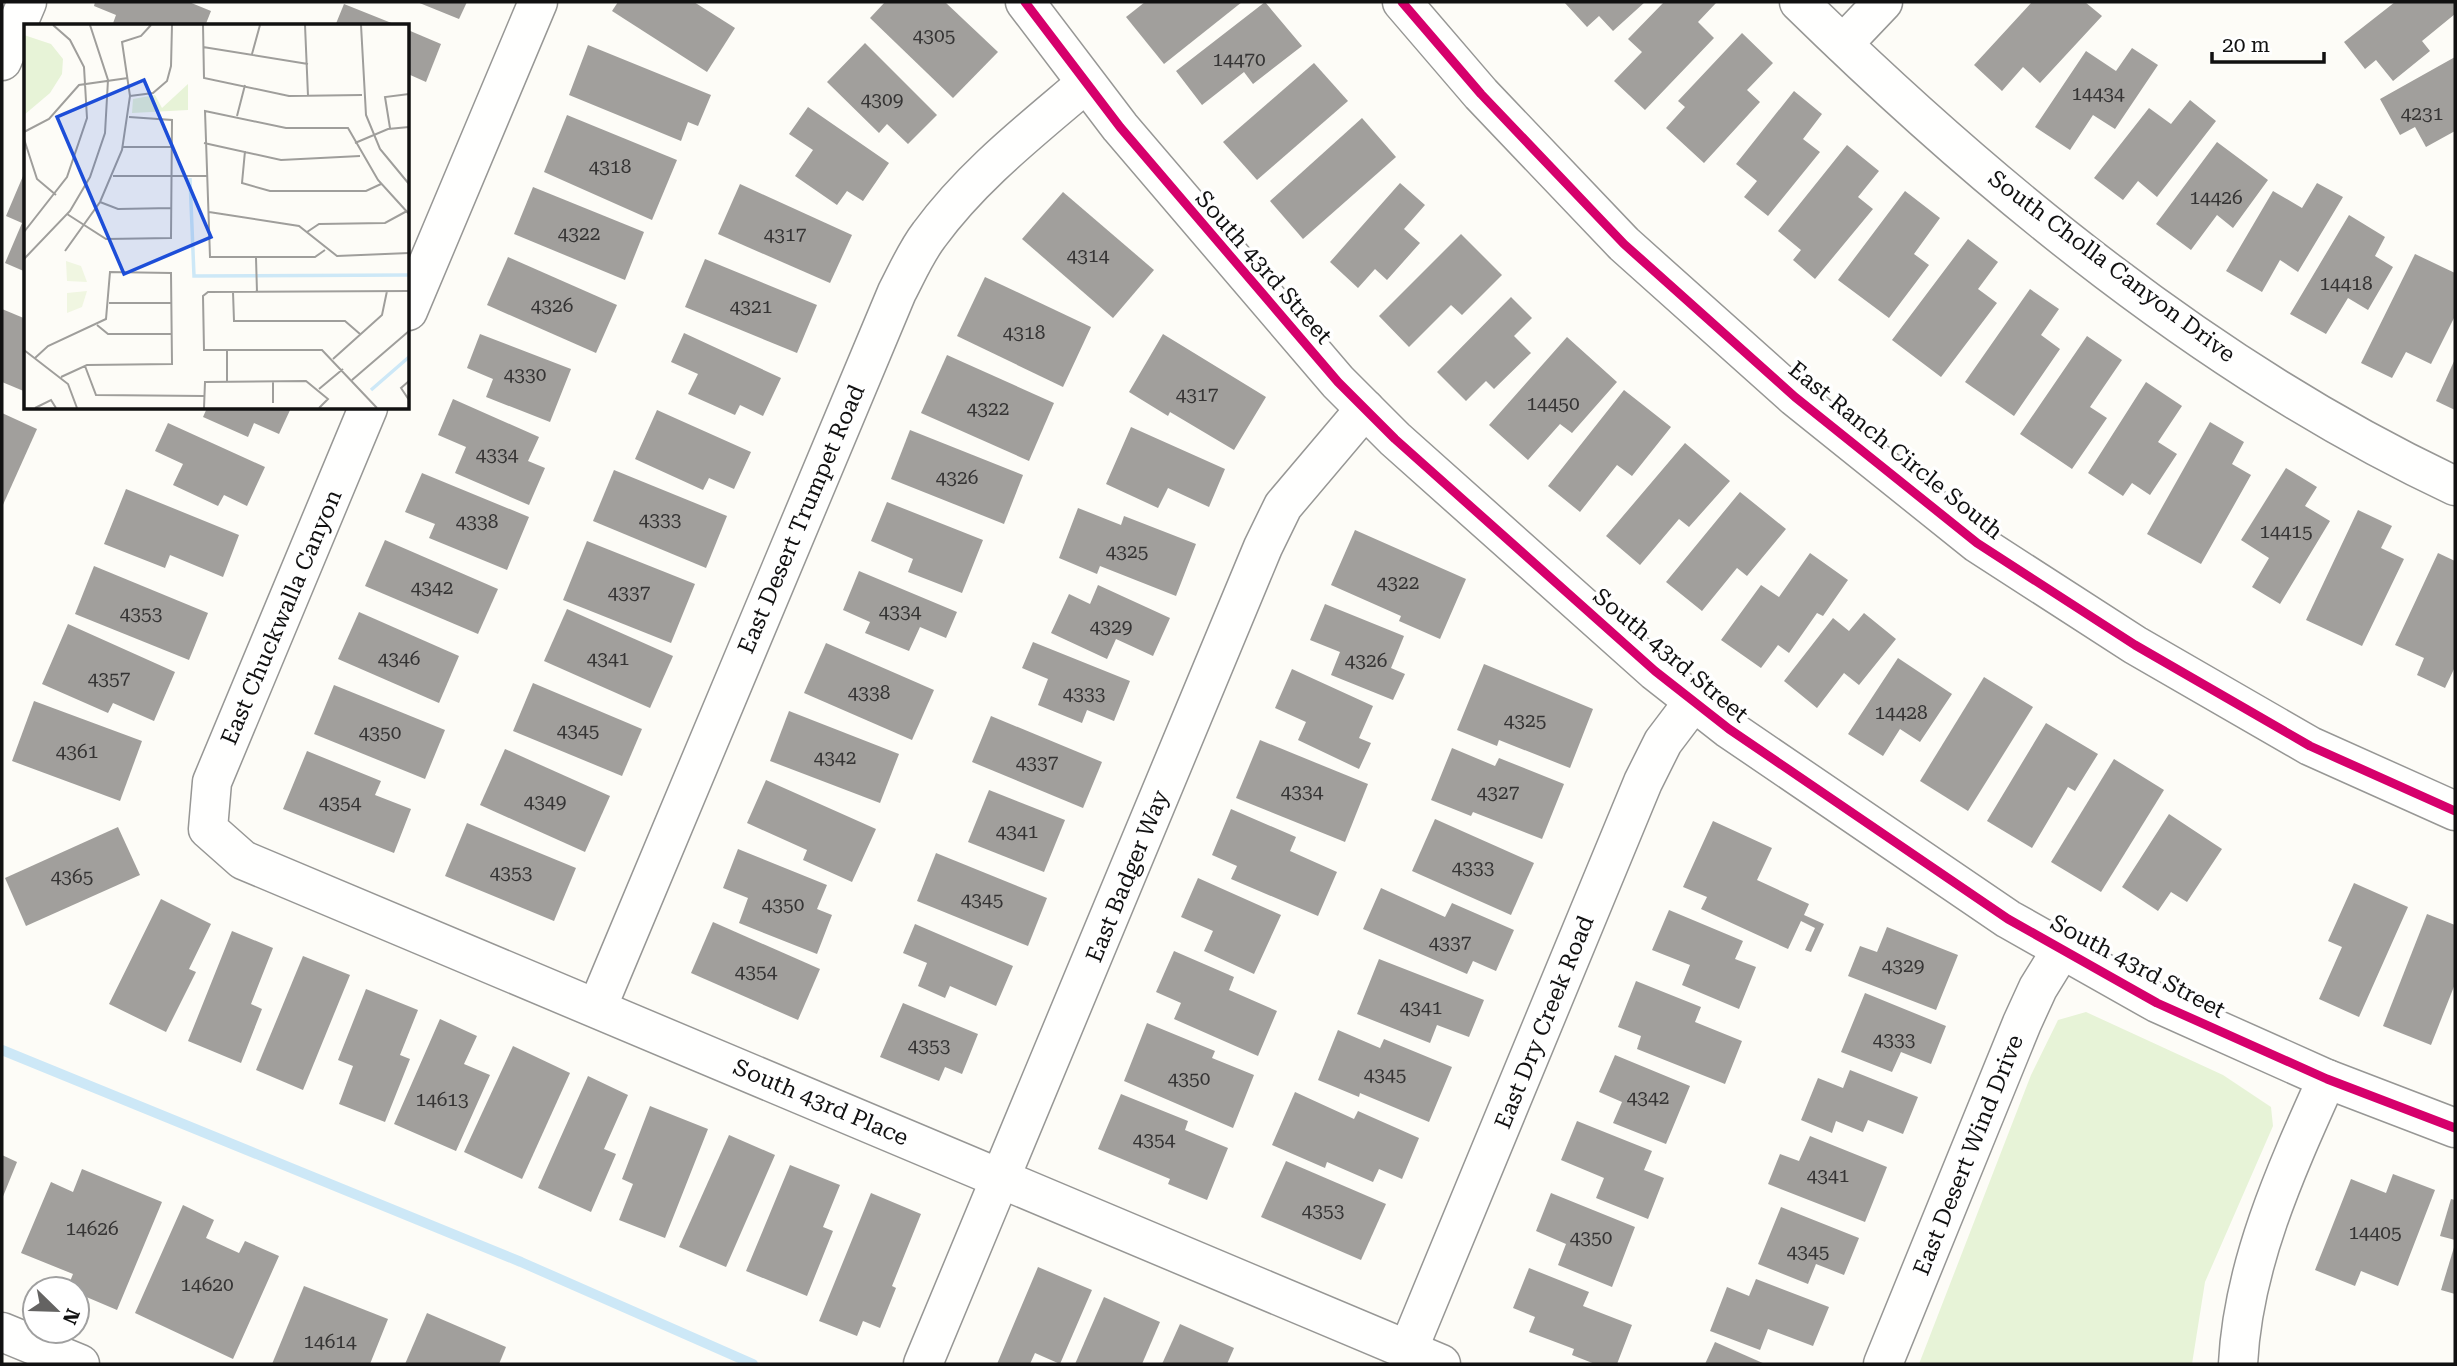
<svg xmlns="http://www.w3.org/2000/svg" width="2457" height="1366" font-family="'Roboto Serif',serif">
	<style>
		.green { fill: #e7f3d7 }
		.lines { fill: none; stroke-linecap: round; stroke-linejoin: round }
		.stream { stroke: #cde8f7; stroke-width: 10 }
		.building { fill: #a19f9c }
		.minor-casing { stroke: #979795; stroke-width: 41 }
		.minor { stroke: #fffffe; stroke-width: 38 }
		.cycleway-casing { stroke: #fff; stroke-width: 13 }
		.cycleway { stroke: #d6006c; stroke-width: 9 }
		.labels { text-anchor: middle; stroke-width: 7; stroke-linejoin: round; paint-order: stroke }
		.number-label { font-size: 19px; fill: #353434 }
		.street-label { font-size: 23px; fill: #111; stroke: #fff }
		.inset-river { fill: none; stroke: #cde8f7; stroke-width: 3.5 }
		.inset-road { fill: none; stroke: #9f9e9b; stroke-width: 2 }
		.view { fill: #1d4ed8; fill-opacity: 0.15; stroke: #1d4ed8; stroke-width: 3.5 }
		.inset-edge { fill: none; stroke: #111; stroke-width: 3.5 }
	</style>
	<rect width="100%" height="100%" fill="#fdfcf7"/>
	<path class="green" d="M2086,1012L2223,1075L2271,1107L2273,1126L2205,1282L2192,1364H1919L2031,1075L2058,1020Z"/>
	<g class="lines">
		<path class="stream" d="M2,1050L521,1262L753,1364"/>
	</g>
	<g class="building">
		<path d="M95,2H189L211,11L205,26H112L116,15L94,6Z"/>
		<path d="M417,2H467L459,19Z"/>
		<path d="M618,2H694L735,28L707,72L612,11Z"/>
		<path d="M885,2H945L998,52L953,98L870,18Z"/>
		<path d="M1145,2H1242L1164,64L1126,17Z"/>
		<path d="M1265,2L1302,46L1253,84L1244,72L1202,105L1176,71Z"/>
		<path d="M1564,2H1645L1613,31L1599,16L1587,27Z"/>
		<path d="M1664,2H1714L1716,3L1698,22L1714,38L1645,110L1614,81L1642,52L1628,39Z"/>
		<path d="M2032,2H2085L2102,16L2040,83L2023,67L2002,91L1974,65Z"/>
		<path d="M2395,2H2455V14L2422,41L2430,51L2393,81L2376,60L2365,69L2344,42Z"/>
		<path d="M344,4L399,26H335Z"/>
		<path d="M408,30L441,44L426,82L408,74Z"/>
		<path d="M1742,33L1773,63L1747,90L1760,102L1704,163L1666,128L1685,107L1678,101Z"/>
		<path d="M865,43L937,115L908,144L887,124L879,133L827,82Z"/>
		<path d="M588,45L711,95L698,126L688,122L681,141L569,95Z"/>
		<path d="M2132,48L2158,65L2115,129L2093,115L2070,150L2035,127L2086,51L2116,71Z"/>
		<path d="M2455,57V131L2426,147L2415,127L2400,135L2380,99Z"/>
		<path d="M1314,63L1348,101L1257,180L1223,142Z"/>
		<path d="M1794,91L1822,114L1803,139L1820,152L1768,216L1744,197L1757,181L1736,164Z"/>
		<path d="M2190,100L2216,121L2157,197L2138,181L2123,200L2094,178L2149,108L2171,124Z"/>
		<path d="M808,107L889,163L863,201L847,191L837,205L795,176L813,150L789,134Z"/>
		<path d="M567,115L677,160L652,220L544,172Z"/>
		<path d="M1362,118L1396,157L1303,239L1270,201Z"/>
		<path d="M2217,142L2268,180L2233,228L2217,215L2191,250L2156,224Z"/>
		<path d="M1847,145L1879,171L1858,197L1873,209L1815,279L1793,260L1801,250L1778,231Z"/>
		<path d="M23,176L26,178V272L5,263L22,223L6,216Z"/>
		<path d="M1400,183L1425,205L1404,229L1420,243L1387,280L1375,269L1358,288L1330,262Z"/>
		<path d="M2317,183L2343,197L2298,272L2280,260L2262,292L2226,271L2273,191L2302,208Z"/>
		<path d="M740,184L852,235L830,283L718,234Z"/>
		<path d="M533,187L644,232L625,280L514,234Z"/>
		<path d="M1905,191L1940,218L1914,254L1929,265L1889,318L1838,280Z"/>
		<path d="M1063,192L1154,270L1113,318L1022,239Z"/>
		<path d="M2349,215L2385,237L2375,256L2393,267L2368,310L2348,298L2326,334L2290,314Z"/>
		<path d="M1461,234L1502,275L1462,315L1451,305L1409,347L1379,316Z"/>
		<path d="M1968,239L1998,262L1978,289L1997,303L1941,377L1892,340Z"/>
		<path d="M2415,254L2455,273V316L2431,364L2406,352L2392,378L2361,363Z"/>
		<path d="M508,257L617,305L596,353L487,305Z"/>
		<path d="M705,259L817,305L797,353L685,307Z"/>
		<path d="M985,277L1091,327L1063,387L957,336Z"/>
		<path d="M2030,289L2059,309L2041,335L2060,349L2014,416L1965,382Z"/>
		<path d="M1511,297L1532,318L1514,336L1531,353L1494,389L1486,381L1466,401L1437,372Z"/>
		<path d="M2,309L26,319V392L2,382Z"/>
		<path d="M684,333L781,378L763,416L740,405L735,415L688,394L698,374L671,362Z"/>
		<path d="M480,334L571,369L550,422L486,397L493,379L467,368Z"/>
		<path d="M1163,334L1266,397L1234,450L1170,412L1168,416L1129,392Z"/>
		<path d="M2087,336L2122,360L2090,407L2107,418L2072,469L2020,434Z"/>
		<path d="M1567,337L1617,382L1572,433L1560,424L1528,460L1489,425Z"/>
		<path d="M947,355L1054,403L1029,461L921,413Z"/>
		<path d="M2455,359V410L2436,401Z"/>
		<path d="M2146,382L2182,406L2158,442L2177,454L2150,495L2132,483L2123,496L2088,473Z"/>
		<path d="M1624,390L1671,427L1632,476L1617,465L1580,512L1548,486Z"/>
		<path d="M453,399L539,437L528,461L545,468L529,505L455,473L466,447L438,435Z"/>
		<path d="M207,408H291L279,434L254,423L248,437L203,417Z"/>
		<path d="M657,410L751,452L734,489L709,478L703,490L635,459Z"/>
		<path d="M2,413L37,429L2,507Z"/>
		<path d="M2210,422L2244,442L2232,464L2251,475L2201,564L2147,534Z"/>
		<path d="M168,423L265,467L247,506L224,495L218,506L173,485L183,464L155,451Z"/>
		<path d="M1131,427L1225,469L1209,507L1168,488L1158,508L1106,484Z"/>
		<path d="M910,430L1023,475L1004,524L891,479Z"/>
		<path d="M1685,443L1730,481L1689,527L1679,519L1640,565L1606,536Z"/>
		<path d="M2286,468L2317,487L2305,506L2330,521L2280,604L2252,587L2269,558L2241,540Z"/>
		<path d="M614,470L727,516L706,568L593,521Z"/>
		<path d="M422,473L529,517L507,570L429,538L435,524L405,512Z"/>
		<path d="M126,489L239,535L223,577L170,555L165,568L104,544Z"/>
		<path d="M1740,492L1786,529L1747,576L1737,568L1702,611L1666,582Z"/>
		<path d="M887,502L983,540L962,593L908,572L913,559L871,541Z"/>
		<path d="M1078,508L1121,525L1124,516L1196,544L1176,596L1100,566L1097,574L1059,558Z"/>
		<path d="M2358,510L2392,526L2381,548L2404,559L2362,646L2306,620Z"/>
		<path d="M1355,530L1466,579L1440,639L1399,621L1401,616L1331,585Z"/>
		<path d="M385,540L498,589L478,634L365,586Z"/>
		<path d="M587,541L695,584L671,643L563,600Z"/>
		<path d="M1810,553L1848,580L1823,616L1817,613L1789,653L1778,645L1761,668L1721,640L1761,585L1779,597Z"/>
		<path d="M2438,553L2455,561V667L2445,688L2417,675L2424,658L2395,645Z"/>
		<path d="M94,566L208,613L189,660L75,614Z"/>
		<path d="M859,571L957,612L946,638L920,627L909,651L865,633L870,622L843,610Z"/>
		<path d="M1098,585L1170,618L1153,656L1116,639L1107,659L1051,633L1069,594L1090,604Z"/>
		<path d="M1325,604L1404,636L1391,668L1405,674L1393,700L1331,675L1340,652L1310,640Z"/>
		<path d="M567,609L673,656L650,708L544,661Z"/>
		<path d="M359,612L459,656L439,703L338,659Z"/>
		<path d="M1864,613L1896,639L1859,685L1844,673L1817,708L1784,681L1833,618L1849,631Z"/>
		<path d="M68,624L175,672L154,721L113,703L108,713L42,684Z"/>
		<path d="M1033,642L1130,681L1114,721L1087,710L1082,723L1038,705L1048,679L1022,668Z"/>
		<path d="M826,643L934,690L912,740L804,693Z"/>
		<path d="M1898,658L1952,694L1920,742L1900,729L1883,756L1848,734Z"/>
		<path d="M1484,664L1593,709L1570,768L1499,740L1497,746L1457,730Z"/>
		<path d="M1292,669L1373,706L1359,738L1371,743L1359,769L1298,740L1306,722L1275,708Z"/>
		<path d="M1984,677L2033,707L1968,811L1920,781Z"/>
		<path d="M533,683L642,729L622,776L513,731Z"/>
		<path d="M334,685L445,730L425,779L314,734Z"/>
		<path d="M34,701L142,741L120,801L12,761Z"/>
		<path d="M789,711L899,754L880,803L770,761Z"/>
		<path d="M991,716L1102,762L1083,808L972,762Z"/>
		<path d="M2046,723L2098,754L2075,791L2068,787L2032,848L1987,821Z"/>
		<path d="M1260,740L1368,784L1345,842L1236,798Z"/>
		<path d="M1452,748L1495,766L1499,758L1564,784L1542,839L1473,812L1471,816L1431,800Z"/>
		<path d="M505,749L610,796L585,852L480,805Z"/>
		<path d="M307,751L381,781L375,795L411,809L394,853L283,809Z"/>
		<path d="M2114,759L2164,790L2101,892L2051,862Z"/>
		<path d="M766,780L876,829L852,882L803,860L807,850L747,823Z"/>
		<path d="M989,790L1065,820L1044,872L968,842Z"/>
		<path d="M1231,809L1296,837L1290,851L1337,872L1318,916L1231,879L1237,866L1212,855Z"/>
		<path d="M2169,814L2222,849L2187,902L2171,892L2158,911L2122,887Z"/>
		<path d="M1435,819L1534,863L1511,915L1412,871Z"/>
		<path d="M1713,821L1772,848L1757,880L1809,904L1804,915L1824,924L1811,952L1805,950L1815,928L1801,921L1788,949L1701,909L1707,897L1683,887Z"/>
		<path d="M467,823L576,868L554,921L445,876Z"/>
		<path d="M118,827L140,875L26,926L5,878Z"/>
		<path d="M738,849L827,885L817,909L832,915L817,954L739,923L748,898L723,888Z"/>
		<path d="M936,853L1047,898L1028,946L917,901Z"/>
		<path d="M1198,878L1281,915L1254,974L1204,951L1213,931L1181,917Z"/>
		<path d="M2354,883L2408,907L2359,1017L2319,999L2342,947L2328,941Z"/>
		<path d="M1381,888L1445,917L1452,903L1514,930L1496,971L1473,961L1467,974L1363,929Z"/>
		<path d="M161,899L211,924L189,969L196,972L166,1032L109,1004Z"/>
		<path d="M1669,910L1743,941L1735,959L1756,967L1739,1009L1682,985L1690,965L1652,950Z"/>
		<path d="M2427,914L2455,925V984L2431,1045L2383,1026Z"/>
		<path d="M713,922L820,969L798,1020L691,973Z"/>
		<path d="M915,924L1013,966L996,1006L950,986L945,998L918,986L927,963L903,953Z"/>
		<path d="M1887,927L1958,955L1936,1010L1848,976L1860,946L1877,952Z"/>
		<path d="M232,931L273,948L251,1004L262,1009L241,1063L188,1041Z"/>
		<path d="M1174,951L1234,977L1229,990L1277,1011L1258,1056L1174,1019L1181,1003L1156,992Z"/>
		<path d="M303,956L350,975L303,1090L256,1070Z"/>
		<path d="M1379,959L1484,1000L1469,1037L1437,1025L1430,1043L1357,1014Z"/>
		<path d="M1636,981L1701,1007L1695,1022L1742,1041L1725,1084L1637,1049L1641,1036L1618,1027Z"/>
		<path d="M366,989L418,1010L400,1055L410,1059L385,1122L339,1104L353,1066L338,1060Z"/>
		<path d="M1865,993L1946,1026L1931,1064L1901,1052L1892,1072L1841,1052Z"/>
		<path d="M903,1003L978,1034L962,1074L945,1067L939,1081L880,1057Z"/>
		<path d="M440,1019L477,1036L464,1064L490,1075L456,1151L394,1124Z"/>
		<path d="M1147,1023L1215,1051L1212,1058L1254,1075L1233,1128L1124,1081Z"/>
		<path d="M1338,1030L1380,1048L1384,1039L1452,1067L1429,1122L1360,1093L1359,1097L1318,1080Z"/>
		<path d="M513,1046L570,1073L522,1179L464,1152Z"/>
		<path d="M1615,1055L1690,1086L1666,1144L1613,1123L1622,1102L1599,1092Z"/>
		<path d="M1850,1070L1918,1097L1903,1134L1868,1120L1863,1132L1836,1121L1832,1133L1801,1120L1818,1078L1843,1088Z"/>
		<path d="M588,1076L628,1095L604,1149L616,1154L591,1212L538,1188Z"/>
		<path d="M1295,1092L1354,1119L1358,1111L1419,1138L1402,1179L1379,1169L1373,1182L1327,1162L1325,1168L1272,1145Z"/>
		<path d="M1121,1094L1188,1121L1185,1130L1228,1148L1207,1200L1168,1184L1170,1179L1098,1149Z"/>
		<path d="M650,1106L708,1129L665,1238L619,1220L633,1184L622,1179Z"/>
		<path d="M1577,1121L1652,1151L1644,1170L1664,1178L1648,1219L1596,1198L1604,1178L1561,1160Z"/>
		<path d="M729,1135L775,1155L726,1267L679,1247Z"/>
		<path d="M1810,1136L1887,1167L1865,1222L1768,1184L1780,1154L1799,1161Z"/>
		<path d="M2,1155L17,1162L2,1199Z"/>
		<path d="M1286,1161L1386,1204L1361,1260L1261,1217Z"/>
		<path d="M790,1165L840,1185L823,1227L833,1231L807,1296L746,1271Z"/>
		<path d="M82,1169L162,1202L117,1310L77,1293V1289H67L73,1274L21,1253L51,1182L73,1192Z"/>
		<path d="M2393,1174L2435,1190L2398,1286L2361,1271L2355,1286L2315,1270L2351,1179L2386,1193Z"/>
		<path d="M871,1193L921,1214L892,1286L896,1288L880,1328L863,1321L857,1336L819,1321Z"/>
		<path d="M1551,1193L1635,1227L1612,1287L1558,1265L1566,1244L1536,1231Z"/>
		<path d="M2451,1199L2455,1200V1240L2440,1236Z"/>
		<path d="M183,1205L214,1220L206,1238L239,1253L245,1241L279,1256L233,1359L135,1313Z"/>
		<path d="M1781,1207L1859,1238L1844,1275L1816,1264L1808,1284L1758,1264Z"/>
		<path d="M2455,1244V1294L2441,1290Z"/>
		<path d="M1038,1267L1092,1290L1060,1364L1035,1353L1030,1364H997Z"/>
		<path d="M1529,1268L1589,1292L1583,1306L1632,1325L1617,1364H1595L1572,1355L1574,1349L1529,1332L1535,1317L1513,1308Z"/>
		<path d="M1756,1279L1829,1307L1813,1346L1768,1329L1760,1350L1710,1331L1727,1287L1749,1296Z"/>
		<path d="M304,1286L388,1319L370,1364H272Z"/>
		<path d="M1104,1297L1160,1322L1142,1364H1075Z"/>
		<path d="M427,1313L506,1347L499,1364H405Z"/>
		<path d="M1180,1324L1234,1348L1227,1364H1162Z"/>
		<path d="M1715,1342L1765,1364H1705Z"/>
	</g>
	<g class="lines">
		<g class="minor-casing">
			<g id="minor">
				<path d="M1025,2L1120,127L1338,382L1395,439L1655,671L1729,729L2008,919L2157,1003L2327,1079L2455,1128"/>
				<path d="M1402,2L1481,94L1624,244L1795,397L1977,543L2135,645L2310,746L2455,811"/>
				<path d="M1799,2C1990,189 2212,372 2455,486"/>
				<path d="M1843,44L1883,2"/>
				<path d="M2,61L27,2"/>
				<path d="M408,311L538,2"/>
				<path d="M368,408L212,782L208,829L243,860L1441,1364"/>
				<path d="M597,1008L897,292C907,273 916,252 929,235C972,176 1030,131 1085,84"/>
				<path d="M2,1332L80,1364"/>
				<path d="M1408,1350L1643,782L1663,742L1694,701"/>
				<path d="M923,1364L1263,547L1283,506L1365,409"/>
				<path d="M1883,1364L2022,1023L2038,988L2062,949"/>
				<path d="M2238,1364C2243,1264 2286,1170 2327,1079"/>
			</g>
		</g>
		<use href="#minor" class="minor"/>
		<g class="cycleway-casing">
			<g id="cycleway">
				<path d="M1025,2L1120,127L1338,382L1395,439L1655,671L1729,729L2008,919L2157,1003L2327,1079L2455,1128"/>
				<path d="M1402,2L1481,94L1624,244L1795,397L1977,543L2135,645L2310,746L2455,811"/>
			</g>
		</g>
		<use href="#cycleway" class="cycleway"/>
	</g>
	<g class="labels">
		<g class="number-label">
			<text x="934" y="42">4305</text>
			<text x="1239" y="66">14470</text>
			<text x="2098" y="100">14434</text>
			<text x="882" y="106">4309</text>
			<text x="2422" y="120">4231</text>
			<text x="610" y="173">4318</text>
			<text x="2216" y="204">14426</text>
			<text x="579" y="240">4322</text>
			<text x="785" y="241">4317</text>
			<text x="1088" y="262">4314</text>
			<text x="2346" y="290">14418</text>
			<text x="552" y="312">4326</text>
			<text x="751" y="313">4321</text>
			<text x="1024" y="339">4318</text>
			<text x="525" y="381">4330</text>
			<text x="1197" y="401">4317</text>
			<text x="1553" y="410">14450</text>
			<text x="988" y="415">4322</text>
			<text x="497" y="461">4334</text>
			<text x="957" y="484">4326</text>
			<text x="660" y="526">4333</text>
			<text x="477" y="528">4338</text>
			<text x="2286" y="538">14415</text>
			<text x="1127" y="558">4325</text>
			<text x="1398" y="589">4322</text>
			<text x="432" y="594">4342</text>
			<text x="629" y="599">4337</text>
			<text x="900" y="618">4334</text>
			<text x="141" y="620">4353</text>
			<text x="1111" y="633">4329</text>
			<text x="399" y="665">4346</text>
			<text x="608" y="665">4341</text>
			<text x="1366" y="667">4326</text>
			<text x="109" y="685">4357</text>
			<text x="869" y="699">4338</text>
			<text x="1084" y="700">4333</text>
			<text x="1901" y="719">14428</text>
			<text x="1525" y="727">4325</text>
			<text x="578" y="737">4345</text>
			<text x="380" y="739">4350</text>
			<text x="77" y="758">4361</text>
			<text x="835" y="764">4342</text>
			<text x="1037" y="769">4337</text>
			<text x="1302" y="798">4334</text>
			<text x="1498" y="799">4327</text>
			<text x="545" y="808">4349</text>
			<text x="340" y="809">4354</text>
			<text x="1017" y="838">4341</text>
			<text x="1473" y="874">4333</text>
			<text x="511" y="879">4353</text>
			<text x="72" y="883">4365</text>
			<text x="982" y="906">4345</text>
			<text x="783" y="911">4350</text>
			<text x="1450" y="949">4337</text>
			<text x="1903" y="972">4329</text>
			<text x="756" y="978">4354</text>
			<text x="1421" y="1014">4341</text>
			<text x="1894" y="1046">4333</text>
			<text x="929" y="1052">4353</text>
			<text x="1385" y="1081">4345</text>
			<text x="1189" y="1085">4350</text>
			<text x="1648" y="1104">4342</text>
			<text x="442" y="1106">14613</text>
			<text x="1154" y="1146">4354</text>
			<text x="1828" y="1182">4341</text>
			<text x="1323" y="1217">4353</text>
			<text x="92" y="1235">14626</text>
			<text x="2375" y="1239">14405</text>
			<text x="1591" y="1244">4350</text>
			<text x="1808" y="1258">4345</text>
			<text x="207" y="1291">14620</text>
			<text x="330" y="1348">14614</text>
		</g>
		<g class="street-label">
			<text transform="translate(2112 266) rotate(37)" y="8">South Cholla Canyon Drive</text>
			<text transform="translate(1264 267) rotate(49)" y="8">South 43rd Street</text>
			<text transform="translate(1896 450) rotate(39)" y="8">East Ranch Circle South</text>
			<text transform="translate(801 519) rotate(-67)" y="8">East Desert Trumpet Road</text>
			<text transform="translate(281 617) rotate(-67)" y="8">East Chuckwalla Canyon</text>
			<text transform="translate(1671 655) rotate(40)" y="8">South 43rd Street</text>
			<text transform="translate(1127 876) rotate(-68)" y="8">East Badger Way</text>
			<text transform="translate(2138 966) rotate(28)" y="8">South 43rd Street</text>
			<text transform="translate(1544 1022) rotate(-68)" y="8">East Dry Creek Road</text>
			<text transform="translate(821 1102) rotate(23)" y="8">South 43rd Place</text>
			<text transform="translate(1968 1155) rotate(-68)" y="8">East Desert Wind Drive</text>
		</g>
	</g>
	<g transform="translate(24 24)">
		<rect width="385" height="385" fill="#fdfcf7"/>
		<path d="M0,11L27,20L39,35L38,50L26,69L0,91ZM164,60V86L108,89L109,75L131,71L138,84Z" fill="#e7f3d7"/>
		<path d="M42,237L57,242L63,258L43,257ZM63,267L58,283L43,289V269Z" fill="#f0f6e1"/>
		<path class="inset-river" d="M166,154L170,252L385,251M347,366L385,333"/>
		<path class="inset-road" d="M179,1L180,54L265,72L338,71M281,1L284,72M337,1L342,91L356,125L385,160M179,23L284,40M228,30L236,1M106,72L129,69L143,57L147,42L148,1M213,92L221,61M366,104L361,73L385,70M0,108L25,95L55,61L104,54M0,115L13,155L32,171M180,119L257,136L336,132M331,119L364,105L385,103M99,123H148M221,127L218,159L246,167H342L357,160M89,152H183M76,178L94,185L148,184M185,188L275,202L313,232L385,229M43,190L82,215L147,214L148,96L105,93M0,208L43,153L63,94L60,43L46,16L29,1M283,208L295,200L361,199L383,187M301,226L291,233H186L181,87L262,104H324L354,156L385,190M41,227L76,178L98,126L106,72L98,18L117,12L127,1M232,234L233,268M0,235L46,187L66,153L81,109L84,56L66,1M209,268L210,297H321L336,310M85,279H148M73,301L84,310H148M0,326L44,360L53,384M203,327V357M11,334L24,322L82,295L86,248L147,249L148,340L63,341L37,353M309,335L358,291L363,267M61,342L72,371L180,372M328,356L385,307M249,357V379M385,357L377,364L385,376M295,365L319,345M11,384L27,376L32,384M180,384L181,358L282,357L304,375L295,384M353,384L298,326H180L179,272L184,268L385,267"/>
		<path class="view" d="M120,56L187,213L100,250L33,93Z"/>
		<rect width="385" height="385" class="inset-edge"/>
	</g>
	<rect width="2457" height="1366" fill="none" stroke="#111111" stroke-width="7"/>
	<g transform="translate(56 1310) rotate(113)"><circle r="33" fill="#ffffff" stroke="#a0a0a0" stroke-width="2"/>
	<path d="M0-5L12 26L0 18L-12 26Z" fill="#646362"/>
	<text y="-10" font-size="19" font-weight="bold" text-anchor="middle" fill="#111111">N</text>
	</g>
	<path d="M2212 52v10h112v-10" fill="none" stroke="#111111" stroke-width="3.5"/>
	<text x="2222" y="52" font-size="21" fill="#111111" stroke="#ffffff" stroke-width="5" paint-order="stroke">20 m</text>
</svg>
